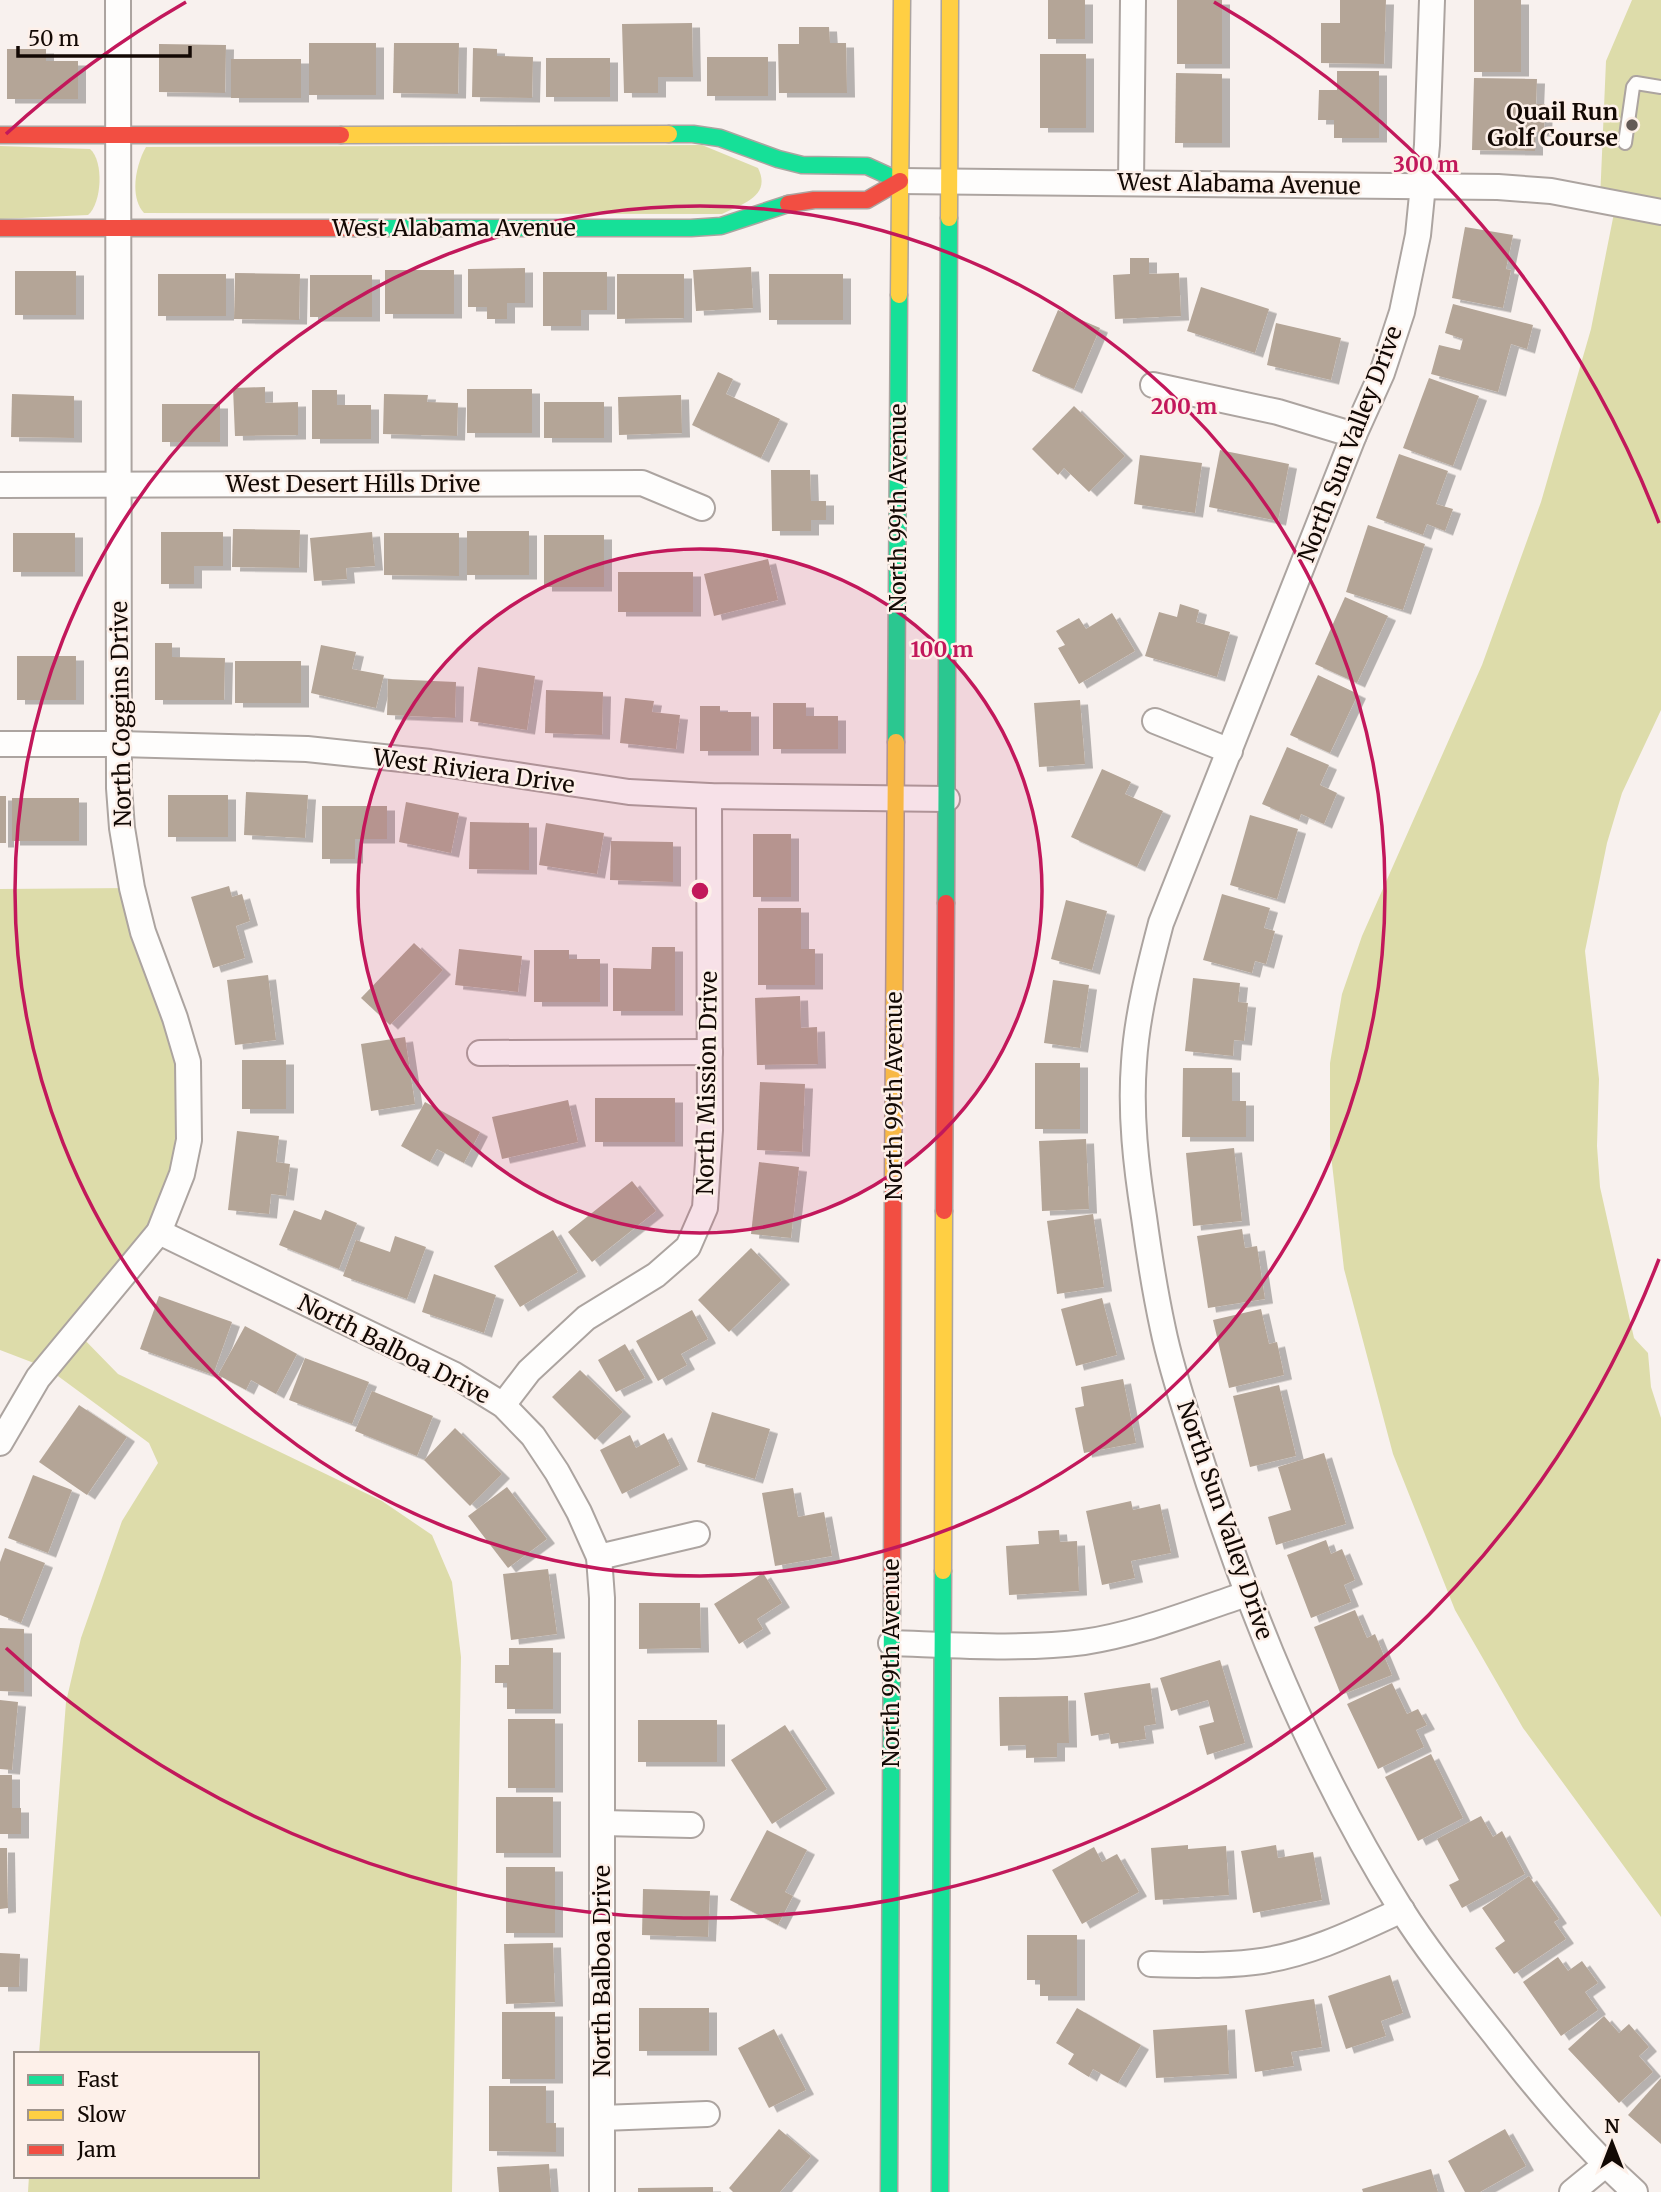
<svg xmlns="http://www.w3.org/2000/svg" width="1661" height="2192" font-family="Merriweather,serif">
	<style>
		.green { fill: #dddcaa }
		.building { fill: #b4a597; filter: url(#shadow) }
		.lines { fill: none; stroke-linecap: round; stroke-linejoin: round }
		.lane-casing { stroke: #aca4a0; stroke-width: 16 }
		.street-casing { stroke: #aca4a0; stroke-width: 28 }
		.fast-casing { stroke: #aca4a0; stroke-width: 19 }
		.slow-casing { stroke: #aca4a0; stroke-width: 19 }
		.jam-casing { stroke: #aca4a0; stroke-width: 19 }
		.lane { stroke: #fefdfc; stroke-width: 12 }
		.street { stroke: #fefdfc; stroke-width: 24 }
		.fast { stroke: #16e098; stroke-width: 16 }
		.slow { stroke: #ffcf43; stroke-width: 16 }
		.jam { stroke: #f24e42; stroke-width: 16 }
		.ring { fill: none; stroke: #c2185b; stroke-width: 3.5 }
		.poi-dot { fill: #635a56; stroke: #fdf0e9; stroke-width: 2.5 }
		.labels { text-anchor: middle; stroke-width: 5; stroke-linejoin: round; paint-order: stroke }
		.poi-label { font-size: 23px; font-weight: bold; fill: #130904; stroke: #fdf0e9; text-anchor: end }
		.street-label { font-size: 23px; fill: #130904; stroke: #fdf0e9 }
		.centre { fill: #c2185b; stroke: #fdf0e9; stroke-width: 3.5 }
		.ring-label { font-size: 21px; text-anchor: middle; font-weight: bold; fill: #c2185b; stroke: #fdf0e9; stroke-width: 5; stroke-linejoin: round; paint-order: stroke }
	</style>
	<defs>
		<filter id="shadow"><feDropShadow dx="8" dy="4.5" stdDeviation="0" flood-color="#0004"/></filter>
	</defs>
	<rect width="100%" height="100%" fill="#f8f1ee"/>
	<g class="green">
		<path d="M1632,0H1661V710L1622,793L1607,843L1585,951L1599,1079L1597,1146L1600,1187L1634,1338L1648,1353L1651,1387L1661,1418V1917L1523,1728L1455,1610L1393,1454L1344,1269L1330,1146V1063L1342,994L1362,936L1482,665L1541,502L1591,329L1616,203L1600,200L1606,61Z"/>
		<path d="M702,145L758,168C772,196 742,204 722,214L144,213C129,197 136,164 146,147Z"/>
		<path d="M0,146L90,149C104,161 102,203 88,215L0,219Z"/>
		<path d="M132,888L190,1104L159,1232L78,1333L118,1374L382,1501L432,1535L452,1582L461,1657L452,2192H28L29,2176H257V2054H39L66,1702L81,1638L122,1521L158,1463L149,1443L47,1368L0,1350V889Z"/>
	</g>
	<g class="building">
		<rect x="1048" y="0" width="37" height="39"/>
		<rect x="1177" y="0" width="45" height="64"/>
		<path d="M1340,0H1386L1384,64L1321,63V23H1340Z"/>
		<rect x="1474" y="0" width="47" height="72"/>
		<path d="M692,23L693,77H658V93H624L622,24Z"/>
		<path d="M799,27H829L830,43H846L847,93H779L778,44H799Z"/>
		<rect x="309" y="43" width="67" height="52"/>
		<path d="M394,43H459L458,94L393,93Z"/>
		<path d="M159,44L226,45L225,93L159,92Z"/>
		<path d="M473,48L497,49V56L533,57L532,98L472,97Z"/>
		<path d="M7,49H46V61H78V99H7Z"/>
		<rect x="1040" y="54" width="46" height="74"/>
		<rect x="707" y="57" width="61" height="39"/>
		<rect x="546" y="58" width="64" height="39"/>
		<rect x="231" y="59" width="70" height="39"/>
		<path d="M1337,71H1379V138H1334V120H1318L1319,90H1337Z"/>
		<path d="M1176,73L1222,74V143H1175Z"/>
		<path d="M1474,78L1537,79L1536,104H1545L1544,132H1535V151L1472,150Z"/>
		<path d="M1465,227L1513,235L1506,269L1511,270L1503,308L1452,298Z"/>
		<path d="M1130,258H1149V274L1179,273L1181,316L1115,319L1113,275L1130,274Z"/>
		<path d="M751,267L753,308L696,311L693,270Z"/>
		<path d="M525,268V303H507V319H487V307H468V269Z"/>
		<rect x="385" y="270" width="69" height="44"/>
		<rect x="15" y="271" width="61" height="44"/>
		<path d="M543,272H607V310H581V326H543Z"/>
		<path d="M235,273L300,274L299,320L234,319Z"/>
		<rect x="158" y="274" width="68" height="42"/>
		<path d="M617,274H684V318L617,319Z"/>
		<rect x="769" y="274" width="74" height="46"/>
		<rect x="310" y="275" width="62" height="42"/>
		<path d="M1201,287L1269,309L1255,353L1187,331Z"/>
		<path d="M1453,304L1533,325L1527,349L1511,344L1498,392L1431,374L1439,345L1460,350L1463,339L1445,333Z"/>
		<path d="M1058,310L1100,328L1074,389L1032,371Z"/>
		<path d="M1276,323L1341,338L1331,380L1267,365Z"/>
		<path d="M718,372L733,379L726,394L780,419L761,458L692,425Z"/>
		<path d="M1429,378L1479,396L1453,466L1403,448Z"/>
		<path d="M265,387V403L298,402V435L235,436L233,388Z"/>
		<rect x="467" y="389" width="65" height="44"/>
		<path d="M312,390H337V405H371V439H312Z"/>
		<path d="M12,394L74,396V438L11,437Z"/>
		<path d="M384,394L428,395L427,402L458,403L457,436L383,434Z"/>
		<path d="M681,395L682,433L619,435L618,397Z"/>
		<rect x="544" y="402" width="60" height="36"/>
		<rect x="162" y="404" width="58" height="38"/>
		<path d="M1074,406L1125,456L1089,492L1064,468L1058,475L1032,449Z"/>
		<path d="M1220,450L1289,464L1278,521L1209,507Z"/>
		<path d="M1399,454L1448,471L1436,504L1453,509L1445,531L1427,524L1423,535L1376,518Z"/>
		<path d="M1140,455L1202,463L1195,513L1134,504Z"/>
		<path d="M771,470H810L811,501H826V520H811V531H772Z"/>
		<path d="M1368,525L1425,544L1403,610L1346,592Z"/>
		<path d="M233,529L300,530L299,568L232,567Z"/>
		<rect x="467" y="531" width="62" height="44"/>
		<path d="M161,532H223V566H194V584H161Z"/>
		<path d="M372,532L375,566L346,568L347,579L314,581L310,538Z"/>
		<rect x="13" y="533" width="62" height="39"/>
		<path d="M384,533H459V576L384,575Z"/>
		<rect x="544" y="535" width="60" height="52"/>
		<path d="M768,559L778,600L714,616L704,574Z"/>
		<rect x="618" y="572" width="75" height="40"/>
		<path d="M1345,597L1388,616L1357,683L1315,664Z"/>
		<path d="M1180,604L1199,610L1196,622L1230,632L1217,677L1145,656L1159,612L1177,617Z"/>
		<path d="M1112,613L1135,651L1079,684L1058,648L1065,645L1056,631L1079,618L1086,629Z"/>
		<path d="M155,643H172V657L225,658L224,700H155Z"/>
		<path d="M321,645L356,652L352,669L384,675L376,708L311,693Z"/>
		<rect x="17" y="656" width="59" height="44"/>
		<rect x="235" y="661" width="66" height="42"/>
		<path d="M478,667L535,676L527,730L470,721Z"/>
		<path d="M1318,675L1358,694L1330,753L1290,735Z"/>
		<path d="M388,679L456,682L455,718L387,715Z"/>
		<path d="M546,690L603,692L602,735L545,733Z"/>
		<path d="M625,698L654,701L652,712L680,715L676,749L620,743Z"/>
		<path d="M1080,700L1085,764L1039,767L1034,703Z"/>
		<path d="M773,703H806V716H838V749H773Z"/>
		<path d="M700,706H720V712H751V751H700Z"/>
		<path d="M1287,747L1329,765L1320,785L1337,793L1324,824L1301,814L1299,820L1262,804Z"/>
		<path d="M1102,769L1131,782L1125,794L1163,811L1137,867L1071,837Z"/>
		<path d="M246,792L308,795L305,838L244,835Z"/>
		<rect x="168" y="795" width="60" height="42"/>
		<rect x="0" y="796" width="6" height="47"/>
		<rect x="12" y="798" width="67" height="43"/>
		<path d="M406,802L459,813L451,853L399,842Z"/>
		<path d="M322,806H387V839H355V859H322Z"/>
		<path d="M1250,815L1298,829L1277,899L1230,885Z"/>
		<path d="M470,822L529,823V870L469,869Z"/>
		<path d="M546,823L604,833L597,874L539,865Z"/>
		<rect x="753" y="834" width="38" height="63"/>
		<path d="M611,841L673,842V882L610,880Z"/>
		<path d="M229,886L232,897L242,894L250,921L236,926L245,958L213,968L191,897Z"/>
		<path d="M1222,894L1270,908L1264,928L1275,931L1266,964L1255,961L1252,973L1203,960Z"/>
		<path d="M1066,900L1107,911L1092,970L1051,959Z"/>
		<path d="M758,908H801V949H815V985H758Z"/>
		<path d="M414,943L443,970L390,1025L361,998Z"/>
		<path d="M652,947H675V1011H613V968L651,969Z"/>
		<path d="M459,949L522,956L518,992L455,985Z"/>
		<path d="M534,950H569V959H600V1002H534Z"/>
		<path d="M268,975L276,1040L235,1045L227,980Z"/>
		<path d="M1193,978L1240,983L1238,1002L1248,1003L1244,1041L1234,1040L1233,1056L1185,1051Z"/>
		<path d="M1053,980L1089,985L1080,1048L1044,1043Z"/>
		<path d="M800,996L801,1028L817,1027L818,1064L757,1065L755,998Z"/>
		<path d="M405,1037L415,1104L371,1111L361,1044Z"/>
		<rect x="242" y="1060" width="44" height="49"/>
		<rect x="1035" y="1063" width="45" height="66"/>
		<path d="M1183,1068H1232V1101H1246V1137H1182Z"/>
		<path d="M760,1082L805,1084L802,1152L757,1150Z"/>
		<rect x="595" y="1098" width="80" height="44"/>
		<path d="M568,1100L578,1142L502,1159L492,1117Z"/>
		<path d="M425,1102L480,1132L464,1163L437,1149L430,1162L401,1146Z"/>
		<path d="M237,1131L279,1136L276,1162L290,1164L286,1196L271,1194L269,1214L228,1210Z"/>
		<path d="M1086,1139L1089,1209L1042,1211L1039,1141Z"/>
		<path d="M1234,1148L1242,1221L1193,1226L1186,1153Z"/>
		<path d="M759,1162L799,1167L791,1238L751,1234Z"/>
		<path d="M632,1181L656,1211L592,1262L568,1232Z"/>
		<path d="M294,1210L321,1220L325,1210L357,1223L339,1269L279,1245Z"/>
		<path d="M1093,1214L1104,1287L1057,1294L1047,1221Z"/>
		<path d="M1242,1229L1245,1248L1257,1246L1265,1299L1208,1308L1197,1236Z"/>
		<path d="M553,1230L578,1272L520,1307L494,1266Z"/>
		<path d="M395,1236L426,1247L407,1299L343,1276L356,1240L390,1252Z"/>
		<path d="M751,1248L782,1280L729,1332L698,1300Z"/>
		<path d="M434,1274L496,1295L484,1333L422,1312Z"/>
		<path d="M159,1296L232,1322L213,1375L140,1349Z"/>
		<path d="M1102,1298L1117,1355L1076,1366L1061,1309Z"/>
		<path d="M1261,1309L1269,1344L1277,1342L1284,1375L1229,1388L1213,1320Z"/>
		<path d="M692,1310L708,1339L681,1354L687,1365L658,1381L636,1341Z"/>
		<path d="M245,1326L297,1354L276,1394L251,1380L246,1390L218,1375Z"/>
		<path d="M625,1344L645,1378L616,1392L598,1360Z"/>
		<path d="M305,1358L369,1382L352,1424L289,1400Z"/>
		<path d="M580,1370L623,1412L595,1440L552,1397Z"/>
		<path d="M1123,1379L1136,1443L1084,1453L1075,1408L1084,1406L1081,1387Z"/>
		<path d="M1279,1385L1296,1456L1250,1467L1233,1396Z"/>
		<path d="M372,1391L433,1416L417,1456L355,1431Z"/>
		<path d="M79,1405L127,1437L87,1495L39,1462Z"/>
		<path d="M712,1412L770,1429L755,1479L697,1462Z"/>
		<path d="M455,1428L502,1474L470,1506L424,1460Z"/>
		<path d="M664,1433L680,1465L622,1494L600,1450L630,1435L636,1448Z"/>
		<path d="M1324,1453L1346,1524L1276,1545L1268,1517L1291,1510L1278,1467Z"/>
		<path d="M33,1475L72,1490L48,1553L8,1538Z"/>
		<path d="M507,1487L547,1539L508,1568L468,1516Z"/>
		<path d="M793,1488L798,1517L824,1512L832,1556L775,1566L762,1493Z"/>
		<path d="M1131,1501L1133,1510L1160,1504L1171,1553L1131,1561L1135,1578L1102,1585L1086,1511Z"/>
		<path d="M1059,1530L1060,1542L1077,1541L1079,1591L1009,1595L1006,1546L1039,1544L1038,1531Z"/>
		<path d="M1326,1540L1331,1554L1342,1549L1355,1580L1344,1585L1351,1602L1311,1618L1287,1555Z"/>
		<path d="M5,1548L45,1563L21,1623L0,1615V1562Z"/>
		<path d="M548,1569L557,1634L511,1640L503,1574Z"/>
		<path d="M763,1573L782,1603L757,1619L763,1629L739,1644L714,1604Z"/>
		<path d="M639,1603H700L701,1648L639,1649Z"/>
		<path d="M1355,1610L1367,1638L1375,1634L1392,1675L1341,1695L1314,1627Z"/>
		<path d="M0,1628L24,1629V1692L0,1691Z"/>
		<path d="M509,1648H553V1709H507V1683H495V1665H509Z"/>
		<path d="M1220,1660L1245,1743L1207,1755L1199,1726L1214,1722L1208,1700L1171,1711L1160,1678Z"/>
		<path d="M1150,1683L1156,1724L1144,1726L1146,1739L1111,1744L1109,1733L1091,1736L1084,1693Z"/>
		<path d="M1392,1683L1407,1714L1418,1709L1427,1725L1416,1730L1424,1747L1378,1769L1347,1704Z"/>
		<path d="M1068,1696L1069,1743H1057V1757L1026,1758V1745L1000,1746L999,1697Z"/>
		<path d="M0,1700L18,1702L12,1770L0,1769Z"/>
		<rect x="508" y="1719" width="47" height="69"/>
		<rect x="638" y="1720" width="79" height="42"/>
		<path d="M785,1725L827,1789L772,1824L731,1760Z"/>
		<path d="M1431,1754L1463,1818L1418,1841L1385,1777Z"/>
		<path d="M0,1775H12V1808H21V1834H0Z"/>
		<rect x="496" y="1797" width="57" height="56"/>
		<path d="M1481,1816L1493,1837L1502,1831L1525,1874L1462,1908L1449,1885L1459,1880L1437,1839Z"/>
		<path d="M767,1830L807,1850L785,1892L793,1896L778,1925L730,1900Z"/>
		<path d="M1188,1845V1849L1226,1846L1229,1895L1155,1900L1151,1848Z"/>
		<path d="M1276,1845L1278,1858L1313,1852L1322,1900L1253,1913L1241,1851Z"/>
		<path d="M1094,1847L1102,1862L1117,1854L1139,1892L1082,1924L1052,1870Z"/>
		<path d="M0,1848H7L8,1908L0,1909Z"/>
		<rect x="506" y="1867" width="49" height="66"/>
		<path d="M1529,1876L1559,1919L1554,1922L1566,1939L1514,1974L1495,1948L1505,1941L1482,1908Z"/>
		<path d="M643,1889L710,1891L708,1937L642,1935Z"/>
		<path d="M1027,1935H1077V1996H1040V1980H1027Z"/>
		<path d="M553,1943L555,2002L506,2004L504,1944Z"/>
		<path d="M0,1953L20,1954L19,1987H0Z"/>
		<path d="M1558,1957L1568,1971L1582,1961L1598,1983L1585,1992L1598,2010L1561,2036L1523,1982Z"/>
		<path d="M1390,1975L1403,2013L1381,2021L1386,2036L1346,2049L1328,1996Z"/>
		<path d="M1314,1999L1322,2047L1291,2052L1294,2066L1255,2072L1245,2010Z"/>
		<rect x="639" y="2008" width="70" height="43"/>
		<path d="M1077,2008L1141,2045L1118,2083L1093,2069L1089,2077L1068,2064L1074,2054L1056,2043Z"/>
		<rect x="502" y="2012" width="53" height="67"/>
		<path d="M1604,2016L1619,2033L1629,2024L1649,2047L1639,2056L1653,2072L1619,2103L1568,2049Z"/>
		<path d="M1227,2025L1229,2074L1156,2078L1153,2030Z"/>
		<path d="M774,2029L806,2090L769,2108L738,2048Z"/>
		<path d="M1661,2078V2144L1628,2115Z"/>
		<path d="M489,2086H546V2123H556V2152L489,2151Z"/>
		<path d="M779,2129L811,2156L780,2192H733L729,2188Z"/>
		<path d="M1505,2129L1526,2166L1480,2192H1465L1448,2161Z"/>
		<path d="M549,2164L551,2192H499L497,2167Z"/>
		<path d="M1431,2169L1438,2192H1363L1362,2189Z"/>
		<path d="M713,2187V2192H638V2188Z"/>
	</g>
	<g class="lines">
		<g class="lane-casing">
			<path id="lane" d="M1625,143L1633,87L1636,83L1661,87"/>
		</g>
		<g class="street-casing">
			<g id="street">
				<path d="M1432,0L1427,145L1418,235L1402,312L1382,373L1354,435L1161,923C1149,969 1137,1015 1134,1062C1130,1114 1136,1166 1144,1217C1149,1254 1155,1292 1163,1329C1171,1368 1184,1406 1196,1444C1247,1606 1311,1765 1401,1909C1430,1955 1465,1997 1498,2039C1540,2093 1584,2146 1635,2192"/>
				<path d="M900,181L1498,187L1551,191L1661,212"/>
				<path d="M1131,183L1133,0"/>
				<path d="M1153,385L1278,412L1354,435"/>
				<path d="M0,485L642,483L702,508"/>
				<path d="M1155,721L1230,751"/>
				<path d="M0,744H119L307,749L430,762L629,792L709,796L947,799"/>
				<path d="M480,1053L710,1052"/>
				<path d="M159,1232L453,1374L503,1405L533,1436L557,1472L579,1512L599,1557L602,1598V2192"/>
				<path d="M503,1405L529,1371L586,1318L656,1275L688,1247L705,1208L710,1130L709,796"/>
				<path d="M0,1443L38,1378L159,1232L182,1174L189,1140L188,1062L175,1018L143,932L132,888L122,828L119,788L118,0"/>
				<path d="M599,1557L697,1534"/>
				<path d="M891,1643C952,1645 1023,1650 1084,1642C1139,1634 1194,1611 1247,1594"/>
				<path d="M602,1823L691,1825"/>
				<path d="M1151,1964C1185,1965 1221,1966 1254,1962C1306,1956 1355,1932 1402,1910"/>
				<path d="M602,2118L707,2114"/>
				<path d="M1572,2192L1605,2165"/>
			</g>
		</g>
		<g class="fast-casing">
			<g id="fast">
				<path d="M669,134H693L720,138L778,159L802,165L867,166L900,181"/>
				<path d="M355,228H691L721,226L788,204"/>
				<path d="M896,742L899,295"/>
				<path d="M946,903L949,218"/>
				<path d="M889,2192L892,1605"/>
				<path d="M940,2192L943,1571"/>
			</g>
		</g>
		<g class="slow-casing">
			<g id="slow">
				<path d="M341,135L669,134"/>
				<path d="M949,218L950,0"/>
				<path d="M899,295L902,0"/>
				<path d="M893,1184L896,742"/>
				<path d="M943,1571L944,1211"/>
			</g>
		</g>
		<g class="jam-casing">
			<g id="jam">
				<path d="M0,135H341"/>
				<path d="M788,204L814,200H867L900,181"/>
				<path d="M0,228H355"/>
				<path d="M944,1211L946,903"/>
				<path d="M892,1605L893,1184"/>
			</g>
		</g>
		<use href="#lane" class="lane"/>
		<use href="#street" class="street"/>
		<use href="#fast" class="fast"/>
		<use href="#slow" class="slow"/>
		<use href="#jam" class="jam"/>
	</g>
	<circle cx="700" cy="891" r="342" fill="#c2185b" fill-opacity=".12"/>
	<g class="ring">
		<circle cx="700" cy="891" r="342"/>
		<circle cx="700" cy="891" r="685"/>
		<path d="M1659 1259A1027 1027 0 0 1 6 1648M6 134A1027 1027 0 0 1 186 2M1214 2A1027 1027 0 0 1 1659 523"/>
	</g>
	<circle class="poi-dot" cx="1632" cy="125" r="7"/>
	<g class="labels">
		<g class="poi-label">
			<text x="1618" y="120">Quail Run<tspan x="1618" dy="26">Golf Course</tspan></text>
		</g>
		<g class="street-label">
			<text transform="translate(1239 184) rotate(1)" y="8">West Alabama Avenue</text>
			<text x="454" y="236">West Alabama Avenue</text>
			<text transform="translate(1350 444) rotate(-69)" y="8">North Sun Valley Drive</text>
			<text x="353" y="492">West Desert Hills Drive</text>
			<text transform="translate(898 508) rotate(-90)" y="8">North 99th Avenue</text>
			<text transform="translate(121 714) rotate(-91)" y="8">North Coggins Drive</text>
			<text transform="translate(474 771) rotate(8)" y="8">West Riviera Drive</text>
			<text transform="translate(707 1083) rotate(-89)" y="8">North Mission Drive</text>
			<text transform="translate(894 1096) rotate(-90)" y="8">North 99th Avenue</text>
			<text transform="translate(394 1349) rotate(27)" y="8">North Balboa Drive</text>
			<text transform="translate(1225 1520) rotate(71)" y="8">North Sun Valley Drive</text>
			<text transform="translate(891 1663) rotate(-90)" y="8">North 99th Avenue</text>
			<text transform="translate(602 1971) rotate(-90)" y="8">North Balboa Drive</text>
		</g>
	</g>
	<circle cx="700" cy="891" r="10" class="centre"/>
	<g class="ring-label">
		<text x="1426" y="172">300 m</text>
		<text x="1184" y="414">200 m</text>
		<text x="942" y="657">100 m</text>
	</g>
	<rect x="14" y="2052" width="245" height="126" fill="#fdf0e9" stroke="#9f948d" stroke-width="2"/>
	<rect x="28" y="2075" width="35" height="10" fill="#16e098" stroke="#9f948d" stroke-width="2"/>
	<text x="77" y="2087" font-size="21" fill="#130904">Fast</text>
	<rect x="28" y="2110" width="35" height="10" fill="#ffcf43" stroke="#9f948d" stroke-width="2"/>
	<text x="77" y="2122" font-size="21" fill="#130904">Slow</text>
	<rect x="28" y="2145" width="35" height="10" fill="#f24e42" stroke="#9f948d" stroke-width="2"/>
	<text x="77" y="2157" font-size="21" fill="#130904">Jam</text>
	<g transform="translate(1612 2143)" stroke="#fdf0e9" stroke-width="5" paint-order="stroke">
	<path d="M0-5L12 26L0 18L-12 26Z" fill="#130904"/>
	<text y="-10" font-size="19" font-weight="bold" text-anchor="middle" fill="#130904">N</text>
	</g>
	<path d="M18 46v10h172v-10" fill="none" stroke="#130904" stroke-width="3.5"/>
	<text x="28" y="46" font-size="21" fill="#130904" stroke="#fdf0e9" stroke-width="5" paint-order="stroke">50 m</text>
</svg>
